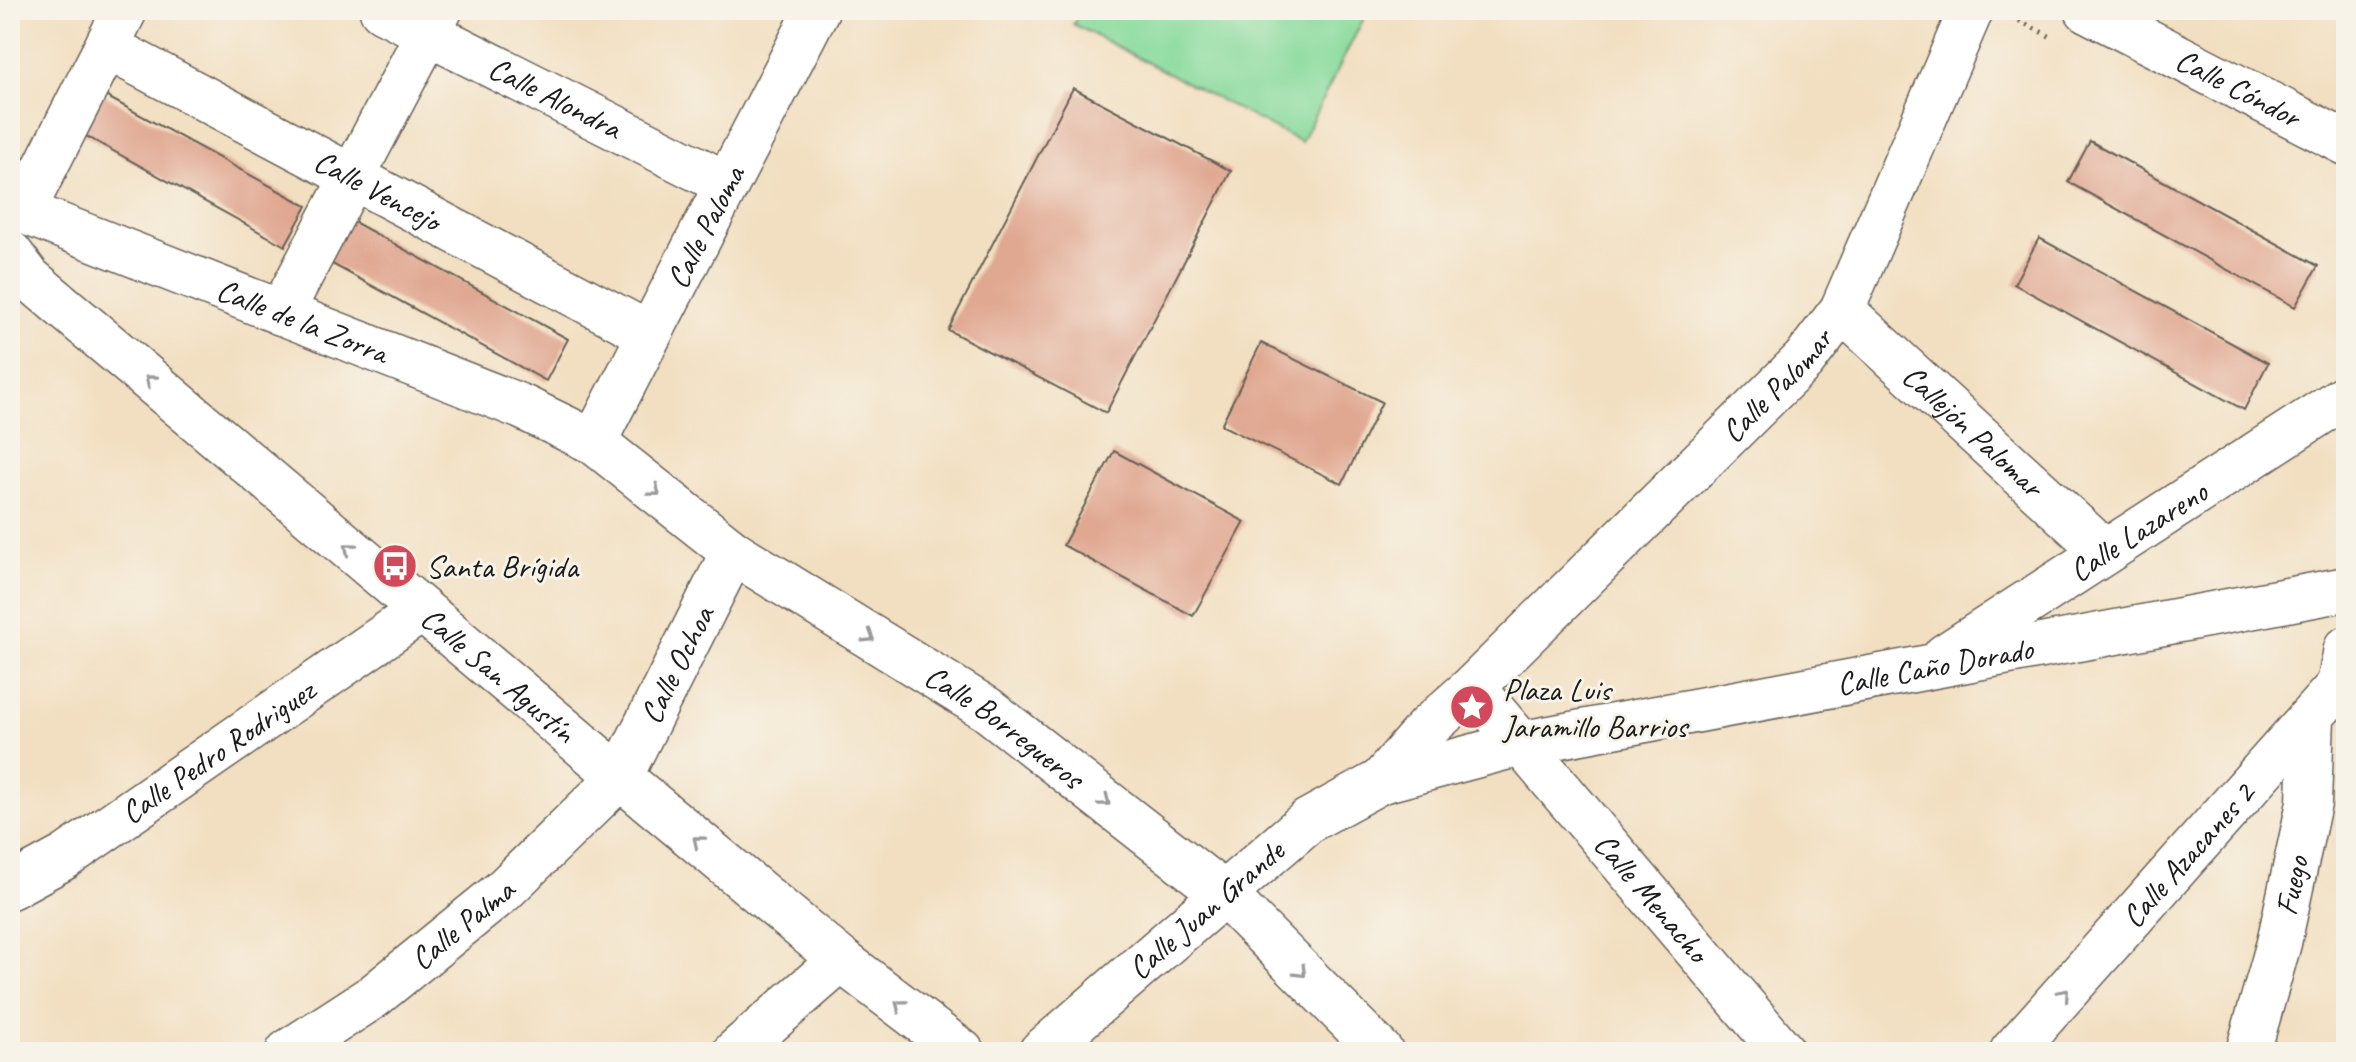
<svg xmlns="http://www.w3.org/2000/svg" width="2356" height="1062" font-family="Caveat,sans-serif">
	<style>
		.pitch { fill: #86da9b; stroke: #517b5c; stroke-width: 2 }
		.building { fill: #e0a791 }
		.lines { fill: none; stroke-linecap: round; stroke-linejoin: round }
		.minor-casing { stroke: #676056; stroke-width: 47 }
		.path { stroke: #676056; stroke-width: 5; stroke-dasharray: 2 6; stroke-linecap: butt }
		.minor { stroke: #fff; stroke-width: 44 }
		.oneway { stroke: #999 }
		.labels { text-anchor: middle; stroke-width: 6; stroke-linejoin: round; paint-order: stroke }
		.street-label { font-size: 32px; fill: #1c1c1c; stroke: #f7f3e8 }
		.poi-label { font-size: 32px; fill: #1c1c1c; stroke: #f7f3e8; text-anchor: start }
	</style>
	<rect width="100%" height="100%" fill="#f7f3e8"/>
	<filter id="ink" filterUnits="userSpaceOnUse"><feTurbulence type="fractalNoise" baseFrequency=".0125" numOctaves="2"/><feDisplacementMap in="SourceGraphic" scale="16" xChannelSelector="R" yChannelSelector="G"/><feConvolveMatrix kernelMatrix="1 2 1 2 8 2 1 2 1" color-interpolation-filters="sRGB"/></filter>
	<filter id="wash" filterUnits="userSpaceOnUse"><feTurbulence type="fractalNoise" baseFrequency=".006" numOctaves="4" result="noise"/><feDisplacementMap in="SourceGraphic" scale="32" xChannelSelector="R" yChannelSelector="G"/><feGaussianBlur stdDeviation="1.8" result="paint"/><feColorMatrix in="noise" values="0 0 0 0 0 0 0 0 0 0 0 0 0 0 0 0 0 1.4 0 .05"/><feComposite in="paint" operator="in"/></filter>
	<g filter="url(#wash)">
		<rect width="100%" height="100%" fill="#f2dfc1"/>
		<path class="pitch" d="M1081,10H1368L1301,142L1073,24Z"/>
		<g id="blocks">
			<g class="building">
				<path d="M91,88L307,206L285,246L70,127Z"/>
				<path d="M1073,88L1231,171L1106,413L948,330Z"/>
				<path d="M2090,141L2318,266L2295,307L2068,182Z"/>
				<path d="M347,218L568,339L546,381L325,260Z"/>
				<path d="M2039,238L2268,363L2244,410L2014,284Z"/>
				<path d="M1261,343L1382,402L1342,484L1221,425Z"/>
				<path d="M1114,451L1245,522L1193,616L1063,545Z"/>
			</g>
		</g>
	</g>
	<g filter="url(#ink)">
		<use href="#blocks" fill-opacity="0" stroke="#676056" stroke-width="2"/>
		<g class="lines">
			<g class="minor-casing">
				<g id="minor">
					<path id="s1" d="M382,10L727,184"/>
					<path id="s2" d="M2087,10L2346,143"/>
					<path id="s3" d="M107,47L649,334"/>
					<path id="s4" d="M10,206L522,407L594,442L733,552L987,709L1224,894L1381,1052"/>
					<path d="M23,211L125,10"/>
					<path id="s5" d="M10,253L29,278L620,777L841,960L962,1052"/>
					<path id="s6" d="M1842,310L2104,551"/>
					<path d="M281,313L440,10"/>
					<path id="s7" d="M594,442L817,10"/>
					<path id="s8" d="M1945,656L2346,396"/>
					<path id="s9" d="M1473,687L1783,1052"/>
					<path id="s10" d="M1381,781L1428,727L1473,687L1804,360L1842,310L1971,10"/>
					<path id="s11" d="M10,887L65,857L422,610"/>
					<path id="s12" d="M288,1052L374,996L503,891L620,777L733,552"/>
					<path d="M735,1052L841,960"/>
					<path id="s13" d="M1041,1052L1308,821L1381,781L1523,743L2346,589"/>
					<path id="s14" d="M2012,1052L2339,685L2346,649"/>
					<path id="s15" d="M2248,1052L2279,943L2309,803L2312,716"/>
				</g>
			</g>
			<path class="path" d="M2012,17L2053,38"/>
			<use href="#minor" class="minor"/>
		</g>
		<defs><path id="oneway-chevron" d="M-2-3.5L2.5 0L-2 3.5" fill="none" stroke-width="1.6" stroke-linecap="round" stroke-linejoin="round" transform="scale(2)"/></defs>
		<g class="oneway">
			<use href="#oneway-chevron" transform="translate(150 380) rotate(-140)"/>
			<use href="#oneway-chevron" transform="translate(655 491) rotate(38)"/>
			<use href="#oneway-chevron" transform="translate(349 548) rotate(-140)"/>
			<use href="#oneway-chevron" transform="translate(869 637) rotate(32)"/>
			<use href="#oneway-chevron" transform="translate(1105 801) rotate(38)"/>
			<use href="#oneway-chevron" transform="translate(698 841) rotate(-140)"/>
			<use href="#oneway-chevron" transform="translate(1301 972) rotate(45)"/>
			<use href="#oneway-chevron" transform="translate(2064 994) rotate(-48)"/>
			<use href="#oneway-chevron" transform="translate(900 1005) rotate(-143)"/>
		</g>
	</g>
	<defs>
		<g id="bus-disc" transform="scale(2.3)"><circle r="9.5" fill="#d1495b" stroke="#f7f3e8"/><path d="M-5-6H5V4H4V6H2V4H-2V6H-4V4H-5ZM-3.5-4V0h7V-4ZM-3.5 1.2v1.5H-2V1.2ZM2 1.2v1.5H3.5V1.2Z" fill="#fff"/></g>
		<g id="sight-disc" transform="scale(2.3)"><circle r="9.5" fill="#d1495b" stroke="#f7f3e8"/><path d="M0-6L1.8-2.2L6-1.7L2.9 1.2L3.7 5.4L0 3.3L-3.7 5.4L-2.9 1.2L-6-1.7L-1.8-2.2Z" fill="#fff"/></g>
	</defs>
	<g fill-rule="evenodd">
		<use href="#bus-disc" x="395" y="566"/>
		<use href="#sight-disc" x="1472" y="707"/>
	</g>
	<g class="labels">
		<g class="street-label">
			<text dy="11" stroke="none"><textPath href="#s2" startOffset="170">Calle Cóndor</textPath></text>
			<text dy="11" stroke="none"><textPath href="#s1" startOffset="194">Calle Alondra</textPath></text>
			<text dy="11" stroke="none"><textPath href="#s3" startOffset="306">Calle Vencejo</textPath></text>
			<text dy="11" stroke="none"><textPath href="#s7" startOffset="242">Calle Paloma</textPath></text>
			<text dy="11" stroke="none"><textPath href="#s4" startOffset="314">Calle de la Zorra</textPath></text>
			<text dy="11" stroke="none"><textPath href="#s10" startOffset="560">Calle Palomar</textPath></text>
			<text dy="11" stroke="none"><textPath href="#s6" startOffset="178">Callejón Palomar</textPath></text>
			<text dy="11" stroke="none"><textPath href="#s8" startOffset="230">Calle Lazareno</textPath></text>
			<text dy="11" stroke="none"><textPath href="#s12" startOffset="558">Calle Ochoa</textPath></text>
			<text dy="11" stroke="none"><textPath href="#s13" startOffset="1002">Calle Caño Dorado</textPath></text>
			<text dy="11" stroke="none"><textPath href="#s5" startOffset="646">Calle San Agustín</textPath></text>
			<text dy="11" stroke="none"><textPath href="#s4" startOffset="1130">Calle Borregueros</textPath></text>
			<text dy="11" stroke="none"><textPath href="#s11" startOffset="248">Calle Pedro Rodriguez</textPath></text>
			<text dy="11" stroke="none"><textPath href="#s14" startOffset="264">Calle Azacanes 2</textPath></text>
			<text dy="11" stroke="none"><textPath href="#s15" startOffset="172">Fuego</textPath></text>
			<text dy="11" stroke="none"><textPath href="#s9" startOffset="276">Calle Menacho</textPath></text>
			<text dy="11" stroke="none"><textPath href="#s13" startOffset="218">Calle Juan Grande</textPath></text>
			<text dy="11" stroke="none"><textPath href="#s12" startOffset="216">Calle Palma</textPath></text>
		</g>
		<g class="poi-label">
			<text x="426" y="577">Santa Brígida</text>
			<text x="1503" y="700">Plaza Luis<tspan x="1503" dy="37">Jaramillo Barrios</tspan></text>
		</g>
	</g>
	<rect width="2356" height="1062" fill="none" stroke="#f7f3e8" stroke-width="40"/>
</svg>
